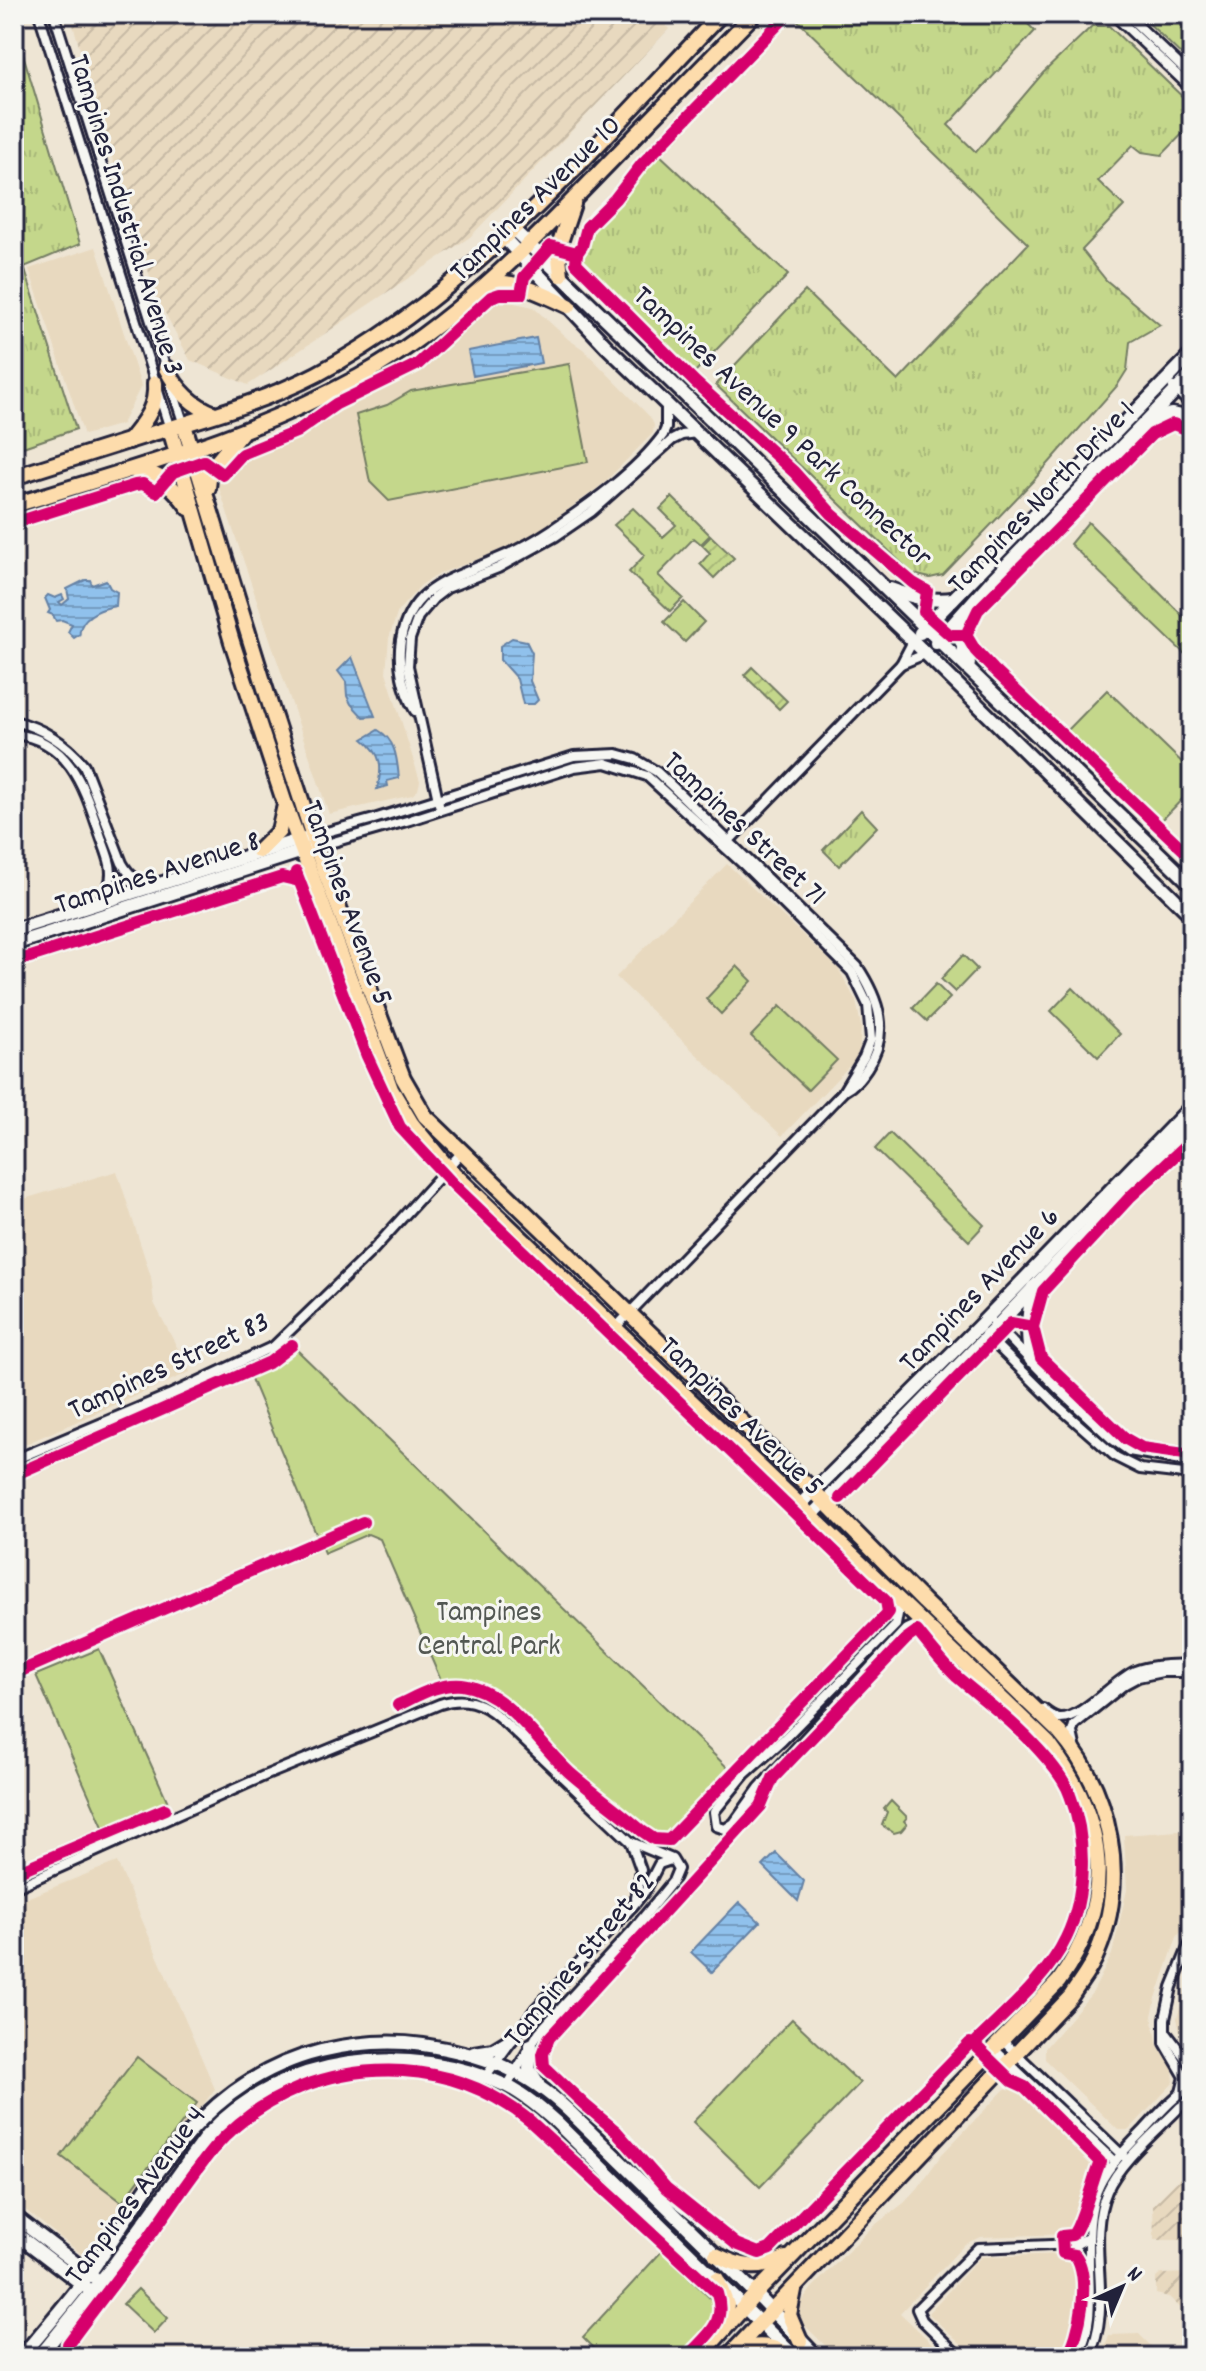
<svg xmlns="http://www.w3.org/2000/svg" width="1206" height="2371" font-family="Dekko,sans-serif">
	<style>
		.built { fill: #e8d9bf }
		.industrial { fill: url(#industrial-furrows) }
		.grass { fill: url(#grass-tufts); stroke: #737c63; stroke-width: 2 }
		.park { fill: #c4d78b; stroke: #737c63; stroke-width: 2 }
		.garden { fill: url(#garden-furrows); stroke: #737c63; stroke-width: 2 }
		.water { fill: url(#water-rules); stroke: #6481a5; stroke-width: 2 }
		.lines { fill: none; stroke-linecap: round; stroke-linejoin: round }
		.street-casing { stroke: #22223b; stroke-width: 14 }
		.secondary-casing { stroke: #22223b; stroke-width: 18 }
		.primary-casing { stroke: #22223b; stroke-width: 20 }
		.street { stroke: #f6f6f2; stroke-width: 8 }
		.secondary { stroke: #f6f6f2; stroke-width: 12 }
		.primary { stroke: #fddcac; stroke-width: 14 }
		.cycleway-casing { stroke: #f6f6f2; stroke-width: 17 }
		.cycleway { stroke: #d6006c; stroke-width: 12 }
		.labels { text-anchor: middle; stroke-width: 6; stroke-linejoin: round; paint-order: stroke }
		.street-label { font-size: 30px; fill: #22223b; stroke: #f6f6f2 }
		.park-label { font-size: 30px; fill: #535853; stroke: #f6f6f2 }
	</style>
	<defs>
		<pattern id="industrial-furrows" width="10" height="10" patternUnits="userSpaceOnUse" patternTransform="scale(2)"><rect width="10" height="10" fill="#e8d9bf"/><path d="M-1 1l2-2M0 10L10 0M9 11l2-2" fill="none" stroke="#c7baa5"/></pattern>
		<pattern id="grass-tufts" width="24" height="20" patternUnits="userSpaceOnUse" patternTransform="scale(2)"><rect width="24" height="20" fill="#c4d78b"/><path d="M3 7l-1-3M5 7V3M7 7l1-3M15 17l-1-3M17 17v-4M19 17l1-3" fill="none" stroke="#a8b879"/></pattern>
		<pattern id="garden-furrows" width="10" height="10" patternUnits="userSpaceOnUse" patternTransform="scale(2)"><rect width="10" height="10" fill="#c4d78b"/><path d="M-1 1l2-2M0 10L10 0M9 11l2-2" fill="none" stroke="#a8b879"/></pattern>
		<pattern id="water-rules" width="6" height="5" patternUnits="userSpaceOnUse" patternTransform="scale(2)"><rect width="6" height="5" fill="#90c1ec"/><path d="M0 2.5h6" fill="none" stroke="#759cc0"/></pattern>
	</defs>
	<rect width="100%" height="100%" fill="#eee5d4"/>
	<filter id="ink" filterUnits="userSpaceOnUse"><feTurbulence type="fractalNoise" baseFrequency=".0125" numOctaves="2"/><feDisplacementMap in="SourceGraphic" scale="16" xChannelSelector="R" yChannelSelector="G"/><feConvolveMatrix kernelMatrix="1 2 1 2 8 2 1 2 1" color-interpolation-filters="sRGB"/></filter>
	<g filter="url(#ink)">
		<g class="built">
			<path d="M96,247L141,386L122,424L84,435L29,269Z"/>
			<path d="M500,300L533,307L568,339L583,349L650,417L654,425L653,433L604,483L542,529L507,548L441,573L421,585L398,611L389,638L386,672L420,781L418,790L412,795L329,814L218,485L243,457L294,437L414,371Z"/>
			<path d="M727,864L838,968L856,1001L861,1026L859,1056L782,1136L616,977Z"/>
			<path d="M117,1171L151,1277L154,1303L190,1372L14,1449V1202Z"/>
			<path d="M1192,1830V1917L1177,1937L1156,1998L1152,2016L1158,2046L1173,2069L1174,2082L1129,2130H1118L1045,2059V2048L1093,1992L1112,1954L1127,1890L1124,1835Z"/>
			<path d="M117,1862L215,2089L122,2211L84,2256L14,2201V1903Z"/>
			<path d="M1192,1970V2053L1181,2038L1177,2018Z"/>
			<path d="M1018,2085L1095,2159L1096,2165L1082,2199L1076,2230L1068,2234L980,2237L965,2244L900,2313L946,2357H837L799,2320L798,2307L812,2288L871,2228L904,2203L918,2188L942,2154L1004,2090L1010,2086Z"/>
			<path d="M1068,2254L1076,2258L1079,2264L1080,2310L1075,2337L1064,2357H974L928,2313L981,2257Z"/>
			<path d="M1139,2334L1162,2357H1101L1109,2335Z"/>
		</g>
		<g class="industrial">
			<path d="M70,14H656L669,29L470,237L248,385L190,360L157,298L101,123Z"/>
			<path d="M1192,2166V2240H1154L1153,2205Z"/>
			<path d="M1192,2273V2319L1169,2297L1156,2294V2278L1161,2274Z"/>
		</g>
		<g class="grass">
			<path d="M803,14H1018L1035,31L948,125L976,152L1043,73L1092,26H1109L1192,106V124L1162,155L1142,152L1133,145L1098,181L1124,206L1082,250L1106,280L1160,325L1130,342L1127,370L1117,386L1033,481L943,575L930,578L913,574L716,385L805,291L898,381L1028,244L797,20Z"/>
			<path d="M1139,14H1192V65Z"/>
			<path d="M14,24L80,244L24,267L76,429L14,450Z"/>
			<path d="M658,153L788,275L694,373L581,265L589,231Z"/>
			<path d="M672,497L710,535L701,544L694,538L658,575L683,598L670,611L629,572L645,555L614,525L633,508L663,537L676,525L660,509Z"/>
			<path d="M861,810L877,827L839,866L823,850Z"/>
		</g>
		<g class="park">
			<path d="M569,364L588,462L389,501L370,482L356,415L387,405L411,391Z"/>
			<path d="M1088,522L1192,625V661L1070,544Z"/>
			<path d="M684,602L704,622L685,642L664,622Z"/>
			<path d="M1107,690L1192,772V789L1159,823L1112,777L1103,763L1066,732Z"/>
			<path d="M963,955L977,969L955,992L941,979Z"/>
			<path d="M737,966L752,981L721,1014L706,999Z"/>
			<path d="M936,984L950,998L927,1021L913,1008Z"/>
			<path d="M1073,988L1120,1034L1098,1057L1051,1011Z"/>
			<path d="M780,1006L837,1060L808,1090L751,1036Z"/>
			<path d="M890,1133L984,1225L969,1241L875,1149Z"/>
			<path d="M295,1348L734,1774L666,1846C619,1835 532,1736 493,1699L473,1690H445L380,1539L368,1534L324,1553L249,1374Z"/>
			<path d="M99,1649L171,1809L107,1836L36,1675Z"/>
			<path d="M891,1801L907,1817L904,1821L907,1824L901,1831L894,1833L882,1825L887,1812L884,1809Z"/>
			<path d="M792,2019L860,2083L760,2187L693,2122Z"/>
			<path d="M137,2057L197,2103L122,2202L61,2156Z"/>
			<path d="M662,2251L719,2307V2323L689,2357H603L583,2337Z"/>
			<path d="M138,2289L168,2318L154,2333L123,2304Z"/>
		</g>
		<g class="garden">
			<path d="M711,536L734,558L714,578L700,564L710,553L702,545Z"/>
			<path d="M752,667L787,701L779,709L744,675Z"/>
		</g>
		<g class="water">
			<path d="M536,338L541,363L473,376L468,351Z"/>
			<path d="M85,580H90L92,585L106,580L110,588L117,592L116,606C103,608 86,614 81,627C77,638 84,631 74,638L68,632L72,624L62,620L56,621L53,615L48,613L50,610L45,598L48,595L55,598L62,595L64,599L59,602L62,605L69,599L67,589Z"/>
			<path d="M512,638L526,641L532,653L530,681L538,700L534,704H523L517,679L500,660V646Z"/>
			<path d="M352,657L375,716L363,717L351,704L347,696L346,682L338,671Z"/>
			<path d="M378,730C396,740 397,759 399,778L387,781L388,786L377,789C383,767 382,754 363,739Z"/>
			<path d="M776,1853L804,1881L798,1901L763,1866Z"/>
			<path d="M739,1902L760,1922L712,1972L691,1952Z"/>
		</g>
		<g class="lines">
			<g class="street-casing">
				<g id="street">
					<path d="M39,14L170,429"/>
					<path d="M54,14L167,372"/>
					<path d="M1113,14L1192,89"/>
					<path d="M1126,14L1192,77"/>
					<path d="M171,385L184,425"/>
					<path d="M1173,387L1192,406"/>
					<path d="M901,664L925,654"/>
					<path d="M415,711C403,691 397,664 401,640C410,587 450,580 492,561C512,553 533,542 551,530C590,504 636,472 663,435L666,428V404"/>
					<path d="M14,721C43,728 65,742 84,765L122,863C129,875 136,881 150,885"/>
					<path d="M14,734C72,740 85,791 101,837C106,852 115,869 109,885C107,890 102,896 99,901"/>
					<path d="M439,804L408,666L410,639L418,617L434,598L447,588L498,568L556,536L591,512L672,440L682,435L696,433"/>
					<path d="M312,836L374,819L574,756L617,754L635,759L657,772L674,788L857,966C879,999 891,1033 867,1068C860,1078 855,1085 844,1091L615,1328"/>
					<path d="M727,843L901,664L913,641"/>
					<path d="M316,847L410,820L574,767L606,763L647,776L743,864L852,972L868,1005L871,1039L864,1057L844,1090"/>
					<path d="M994,1323L1058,1389L1112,1439L1129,1451L1192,1462"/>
					<path d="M985,1334L1058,1406L1116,1457L1140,1469L1192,1475"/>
					<path d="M14,1460L169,1395L274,1346L373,1250L461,1153"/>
					<path d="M900,1603L896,1625L782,1741L745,1774L714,1812L716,1826L725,1829L734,1823L759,1788L891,1645L906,1629L921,1622"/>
					<path d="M1043,1709C1048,1713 1053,1717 1059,1718C1081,1720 1113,1681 1135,1671C1153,1664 1173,1665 1192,1664"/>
					<path d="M1076,1750L1072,1732L1074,1725L1125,1684L1138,1677L1162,1672H1192"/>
					<path d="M631,1842L641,1870L636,1898"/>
					<path d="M14,1888L264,1776L440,1704C464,1696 482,1702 500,1718L631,1842L672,1859L678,1869L673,1881L632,1931L539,2032L507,2086"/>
					<path d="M1167,2034L1192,2067"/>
					<path d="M1002,2040L1123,2156"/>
					<path d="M994,2049L1115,2162"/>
					<path d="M485,2077L536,2008L632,1907L645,1891L659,1864L671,1860"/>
					<path d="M1181,2092L1185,2077L1165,2043V2019L1172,1987L1192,1938"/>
					<path d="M63,2328L68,2344L79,2357"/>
					<path d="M44,2351L62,2357"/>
					<path d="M960,2357L922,2320L917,2309L978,2248L1077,2244L1089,2237"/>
					<path d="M1077,2357C1093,2328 1090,2299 1089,2267C1088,2195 1093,2182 1143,2131C1158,2115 1173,2097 1192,2085"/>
					<path d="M1088,2357C1116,2305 1084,2244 1107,2191C1120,2161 1157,2131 1180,2107L1192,2099"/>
				</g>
			</g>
			<g class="secondary-casing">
				<g id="secondary">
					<path d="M514,230L1192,885"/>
					<path d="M505,239L607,347L913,641L1192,916"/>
					<path d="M1149,421L1171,414L1192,418"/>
					<path d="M890,589C912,597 930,602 953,599"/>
					<path d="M967,613L961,641L969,664"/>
					<path d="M920,633L1192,354"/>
					<path d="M936,643L993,579L1192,374"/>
					<path d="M14,930L305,838"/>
					<path d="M14,944L309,849"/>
					<path d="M1031,1360C1026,1334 1028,1313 1033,1287"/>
					<path d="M800,1505L978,1327L1192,1106"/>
					<path d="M811,1516L997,1326L1192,1120"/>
					<path d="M531,2045L529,2069L538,2083"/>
					<path d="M474,2053L493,2050L511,2039"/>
					<path d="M14,2216L95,2278"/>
					<path d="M14,2232L87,2288"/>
					<path d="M21,2357C46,2327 72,2298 94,2267C157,2175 203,2080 321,2051C355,2043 389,2040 423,2045C483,2054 526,2070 570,2112L750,2288L817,2357"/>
					<path d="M39,2357L115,2263L207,2135C281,2055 410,2040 507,2086C525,2095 541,2109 556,2122L793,2355"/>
				</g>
			</g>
			<g class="primary-casing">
				<g id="primary">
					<path d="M561,275L558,248L573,204"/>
					<path d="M488,283C518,280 542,294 569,306"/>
					<path d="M166,368C177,390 192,406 215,414"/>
					<path d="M184,425L273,714L322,864L403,1078L425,1116L830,1507L924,1602L1059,1732C1112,1792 1128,1879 1097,1953C1091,1969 1080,1982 1071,1996L728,2357"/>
					<path d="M170,429L232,642L285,804L391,1089L412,1124L448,1168L1048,1743C1107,1821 1117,1899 1059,1981L761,2288L699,2357"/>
					<path d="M129,441C144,422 157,408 155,383"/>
					<path d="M133,470C159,471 174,487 189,508"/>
					<path d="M14,477C58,463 102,449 147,435C204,418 263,402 317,374C478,288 596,144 721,14"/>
					<path d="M208,488L210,470L241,433"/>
					<path d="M14,505C131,470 252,436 359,377C453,324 528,247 602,170C652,118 703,66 754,14"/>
					<path d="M259,851L279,831L285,805"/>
					<path d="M716,2255C743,2268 759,2271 786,2258"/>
					<path d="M717,2279L727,2305L722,2331"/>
					<path d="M794,2290L789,2315L800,2341"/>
					<path d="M736,2350C758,2344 772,2344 792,2357"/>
				</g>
			</g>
			<use href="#street" class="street"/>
			<use href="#secondary" class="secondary"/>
			<use href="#primary" class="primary"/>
			<g class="cycleway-casing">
				<g id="cycleway">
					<path d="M577,253L576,263L695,382L794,472L832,514L913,583L927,591L924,612L950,635H966"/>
					<path d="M577,253L582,246L587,227L615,199L642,164L788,14"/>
					<path d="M14,523L135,485L143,484L156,492L173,472L204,461L223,475L242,454L296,432L336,404L418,364L491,297L500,294H521L524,277L551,246L577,253"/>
					<path d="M966,635L978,610L1152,434L1173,424L1192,431"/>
					<path d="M966,635L975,650L993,669L1192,858"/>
					<path d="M296,872L367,1056L400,1127L454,1185L886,1601L888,1612L885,1616L669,1840L654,1839L642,1831C619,1811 593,1793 570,1773C538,1744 508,1691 462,1685C439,1683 419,1695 398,1705"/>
					<path d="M14,962L282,877L295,880"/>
					<path d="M1192,1140L1131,1196L1043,1291L1033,1327L1041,1358L1126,1439L1142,1448L1192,1455"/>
					<path d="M14,1475L270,1362L292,1345"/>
					<path d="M840,1498L1011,1323L1033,1327"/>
					<path d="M917,1631C930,1647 942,1663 957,1677C985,1701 1014,1722 1039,1750C1050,1762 1065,1780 1070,1795C1087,1838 1086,1897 1066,1938C1048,1977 1004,2014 974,2044L970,2043L770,2249L759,2253L736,2244L666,2188L616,2131L585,2105L544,2066L543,2054L549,2038L761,1806L773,1778L906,1639Z"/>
					<path d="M14,1674L363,1522"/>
					<path d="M14,1873L165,1809"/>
					<path d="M974,2044L1012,2081L1025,2087L1100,2162C1093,2178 1081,2228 1072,2235L1062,2236L1063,2253L1075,2255C1091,2275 1081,2337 1066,2357"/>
					<path d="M68,2344C94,2308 122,2273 149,2237C170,2208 190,2177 213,2149C261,2094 331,2067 403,2071C450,2074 493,2091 530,2121L717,2293C727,2324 707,2335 687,2357"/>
				</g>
			</g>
			<use href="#cycleway" class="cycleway"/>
		</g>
	</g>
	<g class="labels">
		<g class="street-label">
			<text transform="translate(534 197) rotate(-44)" y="10">Tampines Avenue 10</text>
			<text transform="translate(128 214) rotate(73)" y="10">Tampines Industrial Avenue 3</text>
			<text transform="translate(784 425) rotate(43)" y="10">Tampines Avenue 9 Park Connector</text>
			<text transform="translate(1040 496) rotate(-46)" y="10">Tampines North Drive 1</text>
			<text transform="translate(746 827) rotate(43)" y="10">Tampines Street 71</text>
			<text transform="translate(157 871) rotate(-18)" y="10">Tampines Avenue 8</text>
			<text transform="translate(349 902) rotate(70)" y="10">Tampines Avenue 5</text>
			<text transform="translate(978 1288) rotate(-46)" y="10">Tampines Avenue 6</text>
			<text transform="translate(168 1364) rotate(-25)" y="10">Tampines Street 83</text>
			<text transform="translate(743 1415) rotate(44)" y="10">Tampines Avenue 5</text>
			<text transform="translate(578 1958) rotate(-50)" y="10">Tampines Street 82</text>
			<text transform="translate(134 2194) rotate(-53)" y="10">Tampines Avenue 4</text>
		</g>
		<g class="park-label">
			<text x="489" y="1620">Tampines<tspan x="489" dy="34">Central Park</tspan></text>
		</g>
	</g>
	<rect width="1206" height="2371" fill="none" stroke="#f6f6f2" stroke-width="48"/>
	<rect x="24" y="24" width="1158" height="2323" fill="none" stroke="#22223b" stroke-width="3" filter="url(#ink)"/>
	<g transform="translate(1122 2287) rotate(44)" stroke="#f6f6f2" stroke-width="6" paint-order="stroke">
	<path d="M0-6L14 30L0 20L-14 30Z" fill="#22223b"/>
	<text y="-12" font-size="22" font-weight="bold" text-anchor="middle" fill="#22223b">N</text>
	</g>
</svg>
